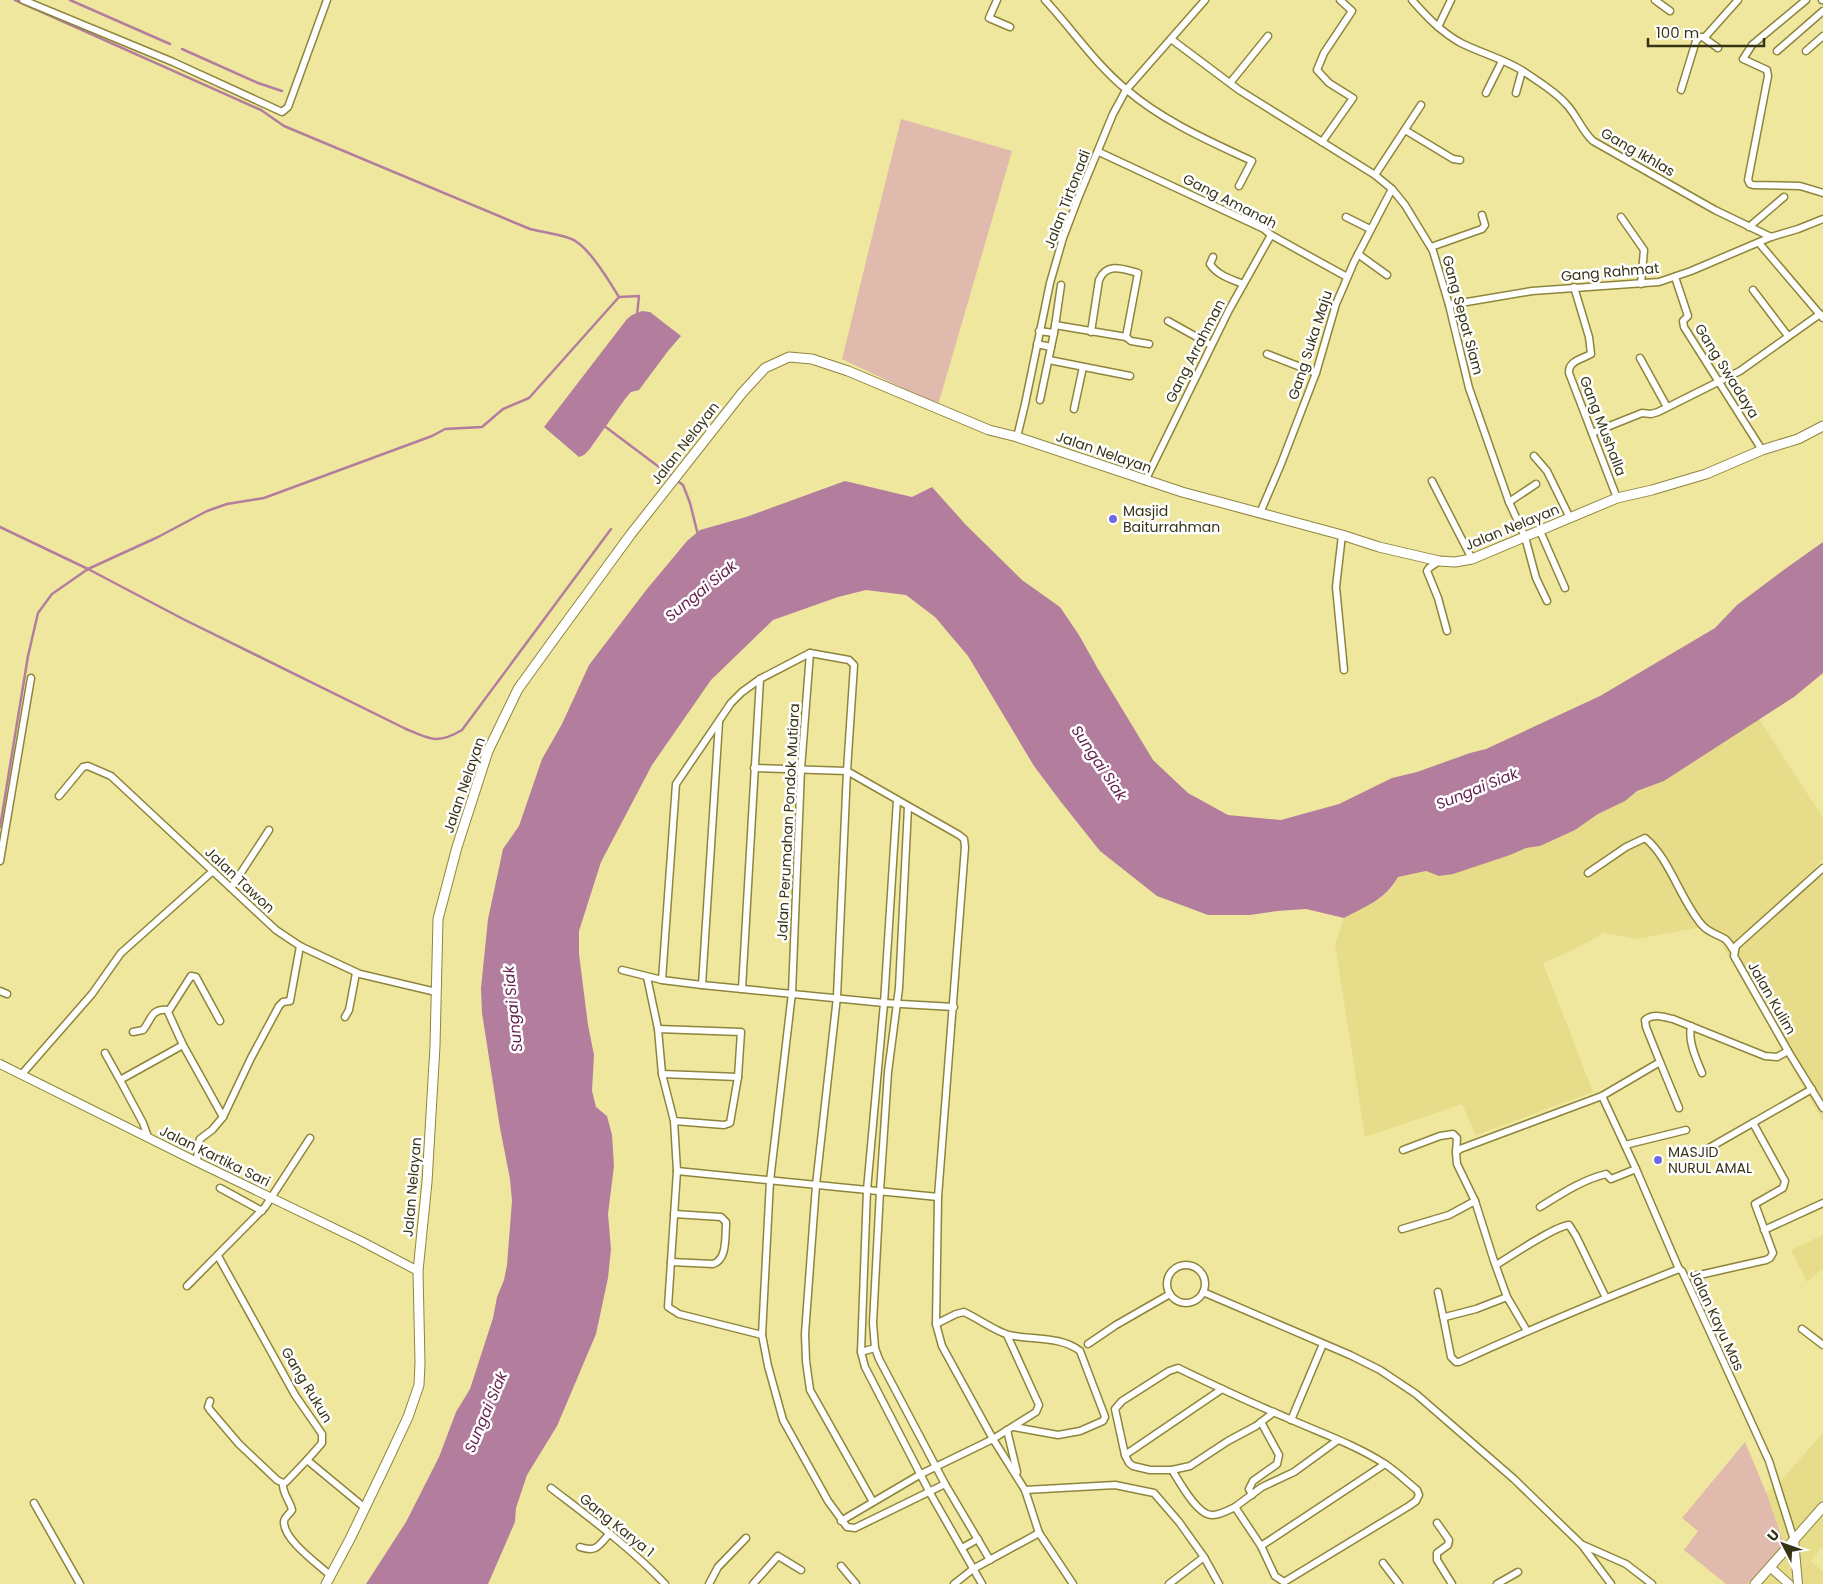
<svg xmlns="http://www.w3.org/2000/svg" width="1823" height="1584" font-family="Poppins,sans-serif">
	<style>
		.built { fill: #e6dc8a }
		.green { fill: #e0baac }
		.water { fill: #b37d9e }
		.lines { fill: none; stroke-linecap: round; stroke-linejoin: round }
		.stream { stroke: #b37d9e; stroke-width: 2.5 }
		.minor-casing { stroke: #8e853d; stroke-width: 9 }
		.tertiary-casing { stroke: #8e853d; stroke-width: 10 }
		.secondary-casing { stroke: #8e853d; stroke-width: 11 }
		.minor { stroke: #fff; stroke-width: 6 }
		.tertiary { stroke: #fff; stroke-width: 8 }
		.secondary { stroke: #fff; stroke-width: 9 }
		.poi-dot { fill: #6f68e2; stroke: #fff; stroke-width: 2 }
		.labels { text-anchor: middle; stroke-width: 5; stroke-linejoin: round; paint-order: stroke }
		.street-label { font-size: 14px; fill: #373416; stroke: #fff }
		.poi-label { font-size: 14px; fill: #373416; stroke: #fff; text-anchor: start }
		.water-label { font-size: 15px; font-style: italic; fill: #652350; stroke: #fff }
	</style>
	<rect width="100%" height="100%" fill="#f0e79e"/>
	<g class="built">
		<path d="M1759,719L1823,818V858L1816,866L1823,879V1122L1711,925L1637,939L1604,933L1573,950L1543,963L1593,1092L1476,1135L1462,1104L1365,1137L1335,944L1344,918L1381,898L1391,889L1398,877L1426,871L1439,876L1510,855L1526,848L1540,846L1575,830L1598,814L1625,801L1637,791L1664,781Z"/>
		<path d="M1823,1235V1268L1807,1282L1791,1250Z"/>
		<path d="M1823,1433V1546L1811,1561L1823,1572V1584H1747L1784,1544L1766,1492L1775,1487Z"/>
	</g>
	<g class="green">
		<path d="M901,119L1012,151L938,405L842,359Z"/>
		<path d="M1745,1442L1766,1492L1784,1544L1747,1584H1726L1684,1550L1698,1531L1682,1518Z"/>
	</g>
	<g class="water">
		<path d="M642,311L650,312L681,336L668,351L639,390L631,392L625,399L589,450L584,455L579,457L544,427L627,319L632,315Z"/>
		<path d="M845,481L912,497L932,487L966,525L1022,580L1060,607L1079,635L1098,669L1153,760L1188,793L1228,815L1281,820L1339,804L1392,778L1417,772L1470,753L1486,749L1600,696L1715,628L1737,605L1785,569L1823,542V673L1794,697L1664,781L1637,791L1625,801L1598,814L1575,830L1540,846L1526,848L1510,855L1453,874L1439,876L1426,871L1398,877C1385,900 1366,906 1344,918L1306,909L1277,911L1250,915H1208L1157,896L1100,851L1061,802L1034,766L968,656L935,617L906,595L866,590L838,597L773,620L711,680L652,765L601,862L579,931V954L588,1025L594,1055L592,1091L596,1107L607,1116L612,1135L614,1166L608,1214L611,1249L608,1278L596,1334L557,1426L527,1475L516,1508L515,1522L488,1584H366L406,1522L439,1457L456,1412L470,1389L493,1318L497,1297L504,1280L507,1265L512,1201L510,1179L500,1128L482,1013L481,988L488,919L503,849L519,826L542,759L562,724L589,665L647,589L687,541L700,530L746,517Z"/>
	</g>
	<g class="lines">
		<g class="stream">
			<path d="M15,0L261,110L284,126L530,229C543,232 556,234 569,238C587,243 609,281 619,297L639,296L637,315"/>
			<path d="M70,0L170,44"/>
			<path d="M182,49L258,83L282,91"/>
			<path d="M603,425L683,485L690,503L698,535"/>
			<path d="M0,527L88,569L183,619L404,728C429,739 437,745 462,730L611,529"/>
			<path d="M0,827L28,656L38,613L52,594L88,569L158,537L207,511L227,504L264,498L432,436L445,429L482,427L503,409L529,398L619,297"/>
		</g>
		<g class="minor-casing">
			<g id="minor">
				<path d="M23,0L173,62L282,112L288,107L327,0"/>
				<path d="M997,0L989,18L1010,27"/>
				<path d="M1045,0C1072,29 1096,65 1127,90C1163,121 1209,141 1252,161L1239,186"/>
				<path d="M1412,0C1426,16 1441,32 1461,43C1481,53 1504,59 1523,71C1537,81 1555,91 1566,104C1577,115 1581,130 1593,141L1715,210L1771,237"/>
				<path d="M1655,0L1670,11"/>
				<path d="M1806,0L1752,45L1743,59L1767,70L1768,76L1748,180L1750,184L1753,185L1800,186L1823,193"/>
				<path d="M1822,0H1823"/>
				<path d="M1438,27L1451,0"/>
				<path d="M1704,38L1718,48"/>
				<path d="M1171,39L1239,90L1375,175L1392,189L1405,205L1433,251L1449,305L1469,388L1509,502L1525,537L1536,578L1547,601"/>
				<path d="M1777,51L1823,11"/>
				<path d="M1806,51L1823,36"/>
				<path d="M1230,83L1268,36"/>
				<path d="M1681,90L1696,41L1700,37H1705L1738,0"/>
				<path d="M1486,93L1502,61"/>
				<path d="M1516,93L1522,71"/>
				<path d="M1405,130L1453,159L1460,160"/>
				<path d="M1322,142L1353,98L1329,83L1317,70L1324,53L1352,11L1340,0"/>
				<path d="M1099,152L1264,229L1271,235L1347,277"/>
				<path d="M1375,175L1421,105"/>
				<path d="M1346,217L1370,229"/>
				<path d="M1621,217L1644,250L1641,284"/>
				<path d="M1749,227L1784,197"/>
				<path d="M1759,243L1823,318"/>
				<path d="M1431,247L1482,229L1485,225L1482,215"/>
				<path d="M1358,254L1387,275"/>
				<path d="M1213,257L1210,264C1217,275 1231,279 1243,284"/>
				<path d="M1675,277L1688,316L1683,321L1684,327L1762,450"/>
				<path d="M1574,287L1589,337L1591,354C1582,359 1568,361 1569,373L1617,498"/>
				<path d="M1753,290L1788,336"/>
				<path d="M1449,305L1532,291L1659,282L1691,271L1771,237L1798,229L1823,219"/>
				<path d="M1168,321L1211,345"/>
				<path d="M1055,325L1126,337L1138,273C1123,269 1107,262 1099,280L1091,332"/>
				<path d="M1039,331L1054,333"/>
				<path d="M1126,337L1131,341L1149,344"/>
				<path d="M1037,344L1051,347"/>
				<path d="M1267,354L1316,373"/>
				<path d="M1640,358L1667,407"/>
				<path d="M1049,360L1130,376"/>
				<path d="M1040,400L1054,333L1061,285"/>
				<path d="M1074,409L1083,367"/>
				<path d="M1592,433L1642,413L1651,414L1658,412L1740,371L1820,314"/>
				<path d="M1017,437L1025,404L1050,283L1063,238L1079,196L1113,114L1126,90L1205,0"/>
				<path d="M1534,456L1547,471L1570,518"/>
				<path d="M1145,481L1229,310L1271,235"/>
				<path d="M1432,481L1472,559"/>
				<path d="M1509,502L1536,484"/>
				<path d="M1260,513L1281,464L1316,373L1336,304L1354,262L1392,189"/>
				<path d="M1540,531L1565,588"/>
				<path d="M1342,535L1336,587L1344,670"/>
				<path d="M1439,561L1429,568L1427,571L1438,598L1447,631"/>
				<path d="M810,653L801,769L792,993L770,1181L762,1335L768,1366L783,1420L828,1501L847,1527L855,1528L945,1484"/>
				<path d="M754,768L847,771L959,835L964,839L965,847L938,1197L936,1324L942,1346L993,1439L1025,1490L1039,1533L1073,1584"/>
				<path d="M59,796L83,767L88,766L111,776L276,930L300,946L360,974L436,992"/>
				<path d="M897,800L884,1003L867,1190L861,1352L865,1367L930,1493L982,1584"/>
				<path d="M908,807L899,988L888,1072L880,1191L873,1323L875,1348L879,1359L945,1484L990,1560"/>
				<path d="M0,861L31,678"/>
				<path d="M1823,868L1736,946L1734,956L1788,1051L1823,1108"/>
				<path d="M1588,873L1626,847L1645,838C1669,857 1681,901 1702,925C1709,933 1717,934 1725,939C1729,942 1732,948 1734,951"/>
				<path d="M231,888L269,830"/>
				<path d="M622,970L662,980L702,985L884,1003L954,1007"/>
				<path d="M647,977L658,1029"/>
				<path d="M662,980L676,784L731,703L742,692L760,679L810,653L849,660L854,665L847,771L837,997L816,1185L805,1334L806,1361L810,1390L873,1502"/>
				<path d="M702,985L719,722"/>
				<path d="M742,989L760,679"/>
				<path d="M0,991L7,994"/>
				<path d="M345,1017L349,1010L356,973"/>
				<path d="M1691,1026C1688,1042 1696,1058 1702,1073"/>
				<path d="M133,1032L143,1030C152,1019 151,1008 168,1010"/>
				<path d="M183,1045L168,1012L191,976L196,977L220,1021"/>
				<path d="M105,1053L120,1080"/>
				<path d="M1660,1062L1679,1108"/>
				<path d="M22,1074L92,994L121,953L213,871"/>
				<path d="M662,1074L738,1077"/>
				<path d="M1602,1096L1636,1169L1679,1269"/>
				<path d="M674,1121L724,1125L730,1123L738,1077L741,1032L658,1029L662,1074L674,1121L677,1171L668,1307L679,1314L762,1335"/>
				<path d="M148,1137L143,1123L120,1080L183,1045L223,1117"/>
				<path d="M1625,1145L1686,1130"/>
				<path d="M1709,1148L1812,1089"/>
				<path d="M1403,1150L1440,1136L1453,1134L1457,1138L1456,1152"/>
				<path d="M197,1162L198,1145L200,1139L212,1130L223,1117L251,1058L279,1006L283,1002L290,1001L300,946"/>
				<path d="M677,1171L938,1197"/>
				<path d="M220,1188L262,1211"/>
				<path d="M1540,1207C1561,1194 1582,1180 1606,1174L1611,1179L1636,1169"/>
				<path d="M1402,1229L1449,1215L1475,1201"/>
				<path d="M1764,1230L1823,1203"/>
				<path d="M218,1256L295,1395L322,1434V1443L307,1460L365,1508"/>
				<path d="M671,1262L713,1264C727,1260 725,1238 726,1225V1222L721,1217L674,1214"/>
				<path d="M1496,1265C1511,1256 1555,1226 1569,1225L1576,1236L1606,1298"/>
				<circle cx="1186" cy="1284" r="19"/>
				<path d="M1695,1276L1766,1260L1770,1258L1773,1253L1755,1204L1783,1188L1785,1181L1753,1123"/>
				<path d="M187,1286L265,1207L310,1138"/>
				<path d="M1203,1292L1350,1355L1380,1370L1416,1394L1514,1479L1582,1545L1611,1584"/>
				<path d="M1438,1292L1443,1316L1445,1317L1476,1309L1507,1297"/>
				<path d="M1443,1316L1451,1357L1456,1362H1459C1531,1329 1605,1298 1679,1269L1682,1271L1769,1461L1794,1540"/>
				<path d="M936,1324L956,1314L964,1312C977,1318 997,1332 1009,1335C1032,1340 1061,1336 1080,1351L1104,1414L1105,1417L1103,1421L1080,1431L1058,1435L1014,1427"/>
				<path d="M1802,1329L1823,1345"/>
				<path d="M1527,1331L1507,1297L1494,1261L1475,1201L1457,1164L1456,1152L1460,1149L1602,1096L1660,1062L1646,1027L1645,1020C1654,1013 1663,1017 1673,1019L1765,1056L1777,1057L1788,1051"/>
				<path d="M1088,1344L1116,1325L1170,1294"/>
				<path d="M861,1352L875,1348"/>
				<path d="M210,1401L208,1407L210,1410L239,1444L277,1480L283,1483L286,1482L307,1460"/>
				<path d="M1274,1412L1256,1426L1228,1441L1190,1466L1172,1470H1150L1133,1466L1129,1463L1125,1455L1115,1409L1122,1401L1169,1371L1178,1368C1213,1385 1249,1402 1285,1417C1318,1432 1354,1444 1385,1464C1396,1471 1407,1482 1417,1490L1419,1495L1416,1501L1409,1506L1284,1582L1275,1576L1261,1546L1235,1507L1262,1487L1294,1472L1338,1440"/>
				<path d="M1291,1420L1323,1344"/>
				<path d="M1007,1430L1017,1472"/>
				<path d="M1125,1455L1222,1389"/>
				<path d="M1172,1470C1179,1481 1198,1517 1213,1515C1220,1515 1229,1510 1235,1507"/>
				<path d="M283,1483C282,1494 290,1500 292,1510C289,1515 283,1518 284,1523C285,1541 318,1564 331,1576"/>
				<path d="M551,1488C590,1518 631,1548 665,1584"/>
				<path d="M1025,1490L1115,1485L1154,1493L1179,1522L1204,1557L1219,1584"/>
				<path d="M1252,1495L1249,1489L1253,1481L1277,1464L1279,1455L1261,1422"/>
				<path d="M34,1503L80,1584"/>
				<path d="M841,1521L921,1474L993,1439L1036,1412L1039,1405L1007,1335"/>
				<path d="M1437,1523L1449,1540L1448,1545L1437,1553V1560L1452,1584"/>
				<path d="M1583,1545L1626,1564L1652,1584"/>
				<path d="M1261,1546L1385,1464"/>
				<path d="M580,1547C597,1553 599,1545 610,1533"/>
				<path d="M962,1548L978,1539"/>
				<path d="M1383,1563L1399,1584"/>
				<path d="M841,1566L856,1584"/>
				<path d="M709,1584L718,1567L746,1538"/>
				<path d="M753,1584L778,1556L801,1570"/>
				<path d="M954,1584L973,1569L1039,1533"/>
				<path d="M1169,1584L1204,1557"/>
				<path d="M1497,1584L1518,1572"/>
			</g>
		</g>
		<g class="tertiary-casing">
			<g id="tertiary">
				<path d="M0,1064L197,1162L361,1241L418,1271"/>
				<path d="M1794,1540L1798,1584"/>
				<path d="M1770,1567L1789,1584"/>
			</g>
		</g>
		<g class="secondary-casing">
			<g id="secondary">
				<path d="M326,1584L350,1539L386,1464L408,1417L419,1385L420,1363L418,1271L427,1182L435,1046L438,919L457,847L488,751L518,689L557,635L631,534L742,393L765,368L789,357L812,359L848,371L989,430L1017,437L1182,492L1342,535L1379,547L1439,561L1455,562L1472,559L1617,498L1652,490L1706,474L1762,450L1798,439L1823,426"/>
				<path d="M1755,1584L1823,1507"/>
			</g>
		</g>
		<use href="#minor" class="minor"/>
		<use href="#tertiary" class="tertiary"/>
		<use href="#secondary" class="secondary"/>
	</g>
	<g class="poi-dot">
		<circle cx="1113" cy="519" r="5"/>
		<circle cx="1658" cy="1160" r="5"/>
	</g>
	<g class="labels">
		<g class="street-label">
			<text transform="translate(1638 152) rotate(30)" y="5">Gang Ikhlas</text>
			<text transform="translate(1067 199) rotate(-69)" y="5">Jalan Tirtonadi</text>
			<text transform="translate(1230 201) rotate(27)" y="5">Gang Amanah</text>
			<text transform="translate(1610 272) rotate(-5)" y="5">Gang Rahmat</text>
			<text transform="translate(1463 315) rotate(75)" y="5">Gang Sepat Siam</text>
			<text transform="translate(1310 345) rotate(-72)" y="5">Gang Suka Maju</text>
			<text transform="translate(1195 351) rotate(-63)" y="5">Gang Arrahman</text>
			<text transform="translate(1727 371) rotate(58)" y="5">Gang Swadaya</text>
			<text transform="translate(1603 426) rotate(69)" y="5">Gang Mushalla</text>
			<text transform="translate(685 443) rotate(-52)" y="5">Jalan Nelayan</text>
			<text transform="translate(1104 452) rotate(19)" y="5">Jalan Nelayan</text>
			<text transform="translate(1512 527) rotate(-22)" y="5">Jalan Nelayan</text>
			<text transform="translate(464 785) rotate(-71)" y="5">Jalan Nelayan</text>
			<text transform="translate(788 822) rotate(-87)" y="5">Jalan Perumahan Pondok Mutiara</text>
			<text transform="translate(240 880) rotate(43)" y="5">Jalan Tawon</text>
			<text transform="translate(1772 998) rotate(60)" y="5">Jalan Kulim</text>
			<text transform="translate(215 1156) rotate(26)" y="5">Jalan Kartika Sari</text>
			<text transform="translate(412 1187) rotate(-85)" y="5">Jalan Nelayan</text>
			<text transform="translate(1717 1320) rotate(65)" y="5">Jalan Kayu Mas</text>
			<text transform="translate(307 1385) rotate(59)" y="5">Gang Rukun</text>
			<text transform="translate(617 1525) rotate(39)" y="5">Gang Karya 1</text>
		</g>
		<g class="poi-label">
			<text x="1123" y="516">Masjid<tspan x="1123" dy="16">Baiturrahman</tspan></text>
			<text x="1668" y="1157">MASJID<tspan x="1668" dy="16">NURUL AMAL</tspan></text>
		</g>
		<g class="water-label">
			<text transform="translate(701 591) rotate(-39)" y="5">Sungai Siak</text>
			<text transform="translate(1099 763) rotate(56)" y="5">Sungai Siak</text>
			<text transform="translate(1477 789) rotate(-22)" y="5">Sungai Siak</text>
			<text transform="translate(513 1009) rotate(-96)" y="5">Sungai Siak</text>
			<text transform="translate(486 1412) rotate(-67)" y="5">Sungai Siak</text>
		</g>
	</g>
	<g transform="translate(1783 1544) rotate(311)" stroke="#ffffff" stroke-width="4" paint-order="stroke">
	<path d="M0-4L9 19L0 12L-9 19Z" fill="#373416"/>
	<text y="-8" font-size="14" font-weight="bold" text-anchor="middle" fill="#373416">U</text>
	</g>
	<path d="M1648 38v8h116v-8" fill="none" stroke="#373416" stroke-width="2.5"/>
	<text x="1656" y="38" font-size="15" fill="#373416" stroke="#ffffff" stroke-width="4" paint-order="stroke">100 m</text>
</svg>
